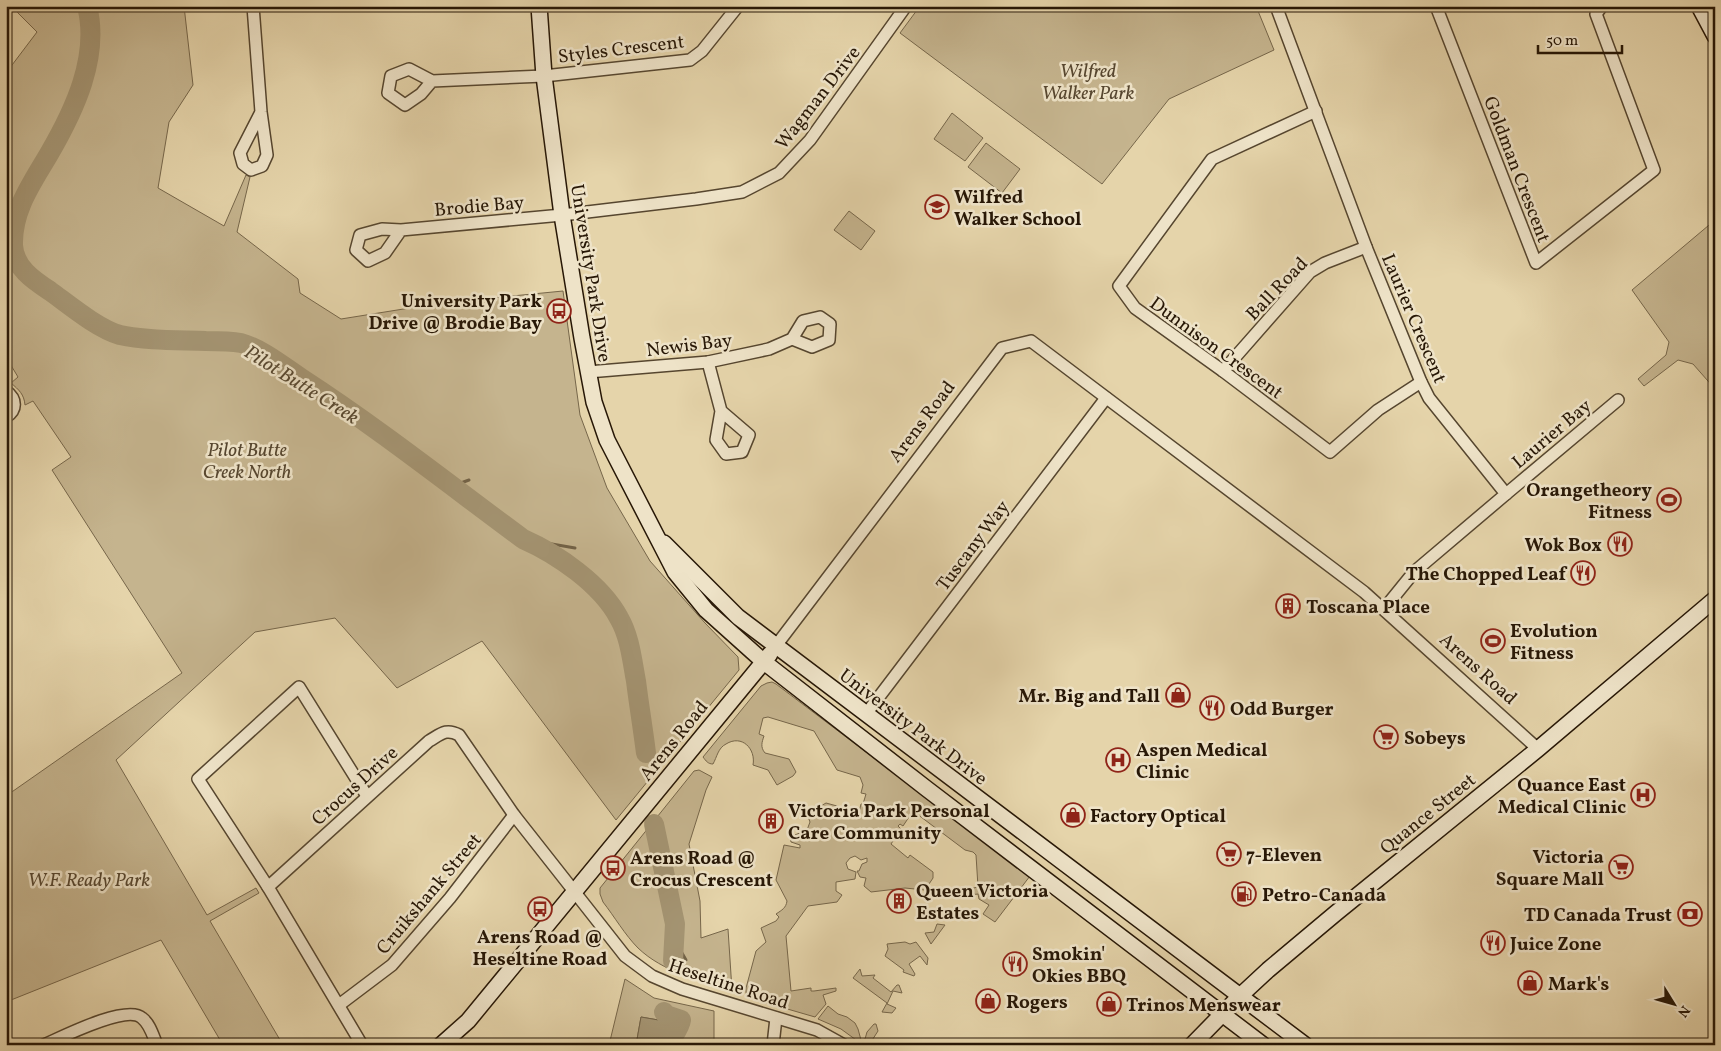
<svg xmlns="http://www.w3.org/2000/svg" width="1721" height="1051" font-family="Vollkorn,serif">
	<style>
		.green { fill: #c5b48e; stroke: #76664a }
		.water { fill: #a49472; stroke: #726247 }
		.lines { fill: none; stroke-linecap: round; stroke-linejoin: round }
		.stream { stroke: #726247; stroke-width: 3 }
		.river { stroke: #a49472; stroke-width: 20 }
		.street-casing { stroke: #56462f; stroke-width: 14 }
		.secondary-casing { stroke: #271706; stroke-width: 18 }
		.street { stroke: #eee3c8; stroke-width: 11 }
		.secondary { stroke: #eee3c8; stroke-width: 15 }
		.labels { text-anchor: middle; stroke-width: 5; stroke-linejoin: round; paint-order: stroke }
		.street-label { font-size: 19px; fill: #271706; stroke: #eee3c8 }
		.park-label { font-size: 19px; font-style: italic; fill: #56462f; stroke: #eee3c8 }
		.poi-label { font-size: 19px; font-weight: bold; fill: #271706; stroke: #eee3c8; text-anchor: start }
		.water-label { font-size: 20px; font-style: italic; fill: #594931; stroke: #eee3c8 }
	</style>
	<rect width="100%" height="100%" fill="#e5d4aa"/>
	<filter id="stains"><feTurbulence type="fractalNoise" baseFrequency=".004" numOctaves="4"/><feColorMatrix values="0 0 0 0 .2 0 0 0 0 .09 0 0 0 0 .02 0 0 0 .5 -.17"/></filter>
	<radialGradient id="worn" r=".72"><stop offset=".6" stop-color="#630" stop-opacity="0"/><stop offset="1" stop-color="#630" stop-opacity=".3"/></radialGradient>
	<g class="green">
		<path d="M11,6H184L193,85L169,122L158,188L224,226L246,175L250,177L237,232L298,279L300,293L341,319L441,303L563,291L580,415L607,488L650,561L705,623L738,657L739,670L616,820L482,641L397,688L335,618L255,632L116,760L207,915L256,888L259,893L210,921L283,1045H223L161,940L6,1002V796L182,673L52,470L71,457L33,401L25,405C24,394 19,390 11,383L18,377L6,357V73L37,32Z"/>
		<path d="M920,6H1256L1274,50L1169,99L1102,184L900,33Z"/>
		<path d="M952,113L983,138L965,161L934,139Z"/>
		<path d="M986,143L1020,169L1002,193L968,167Z"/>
		<path d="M849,211L875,231L861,250L834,230Z"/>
		<path d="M1715,220V389L1693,364L1678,360L1644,386L1638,379L1666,355L1669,342L1632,290Z"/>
		<path d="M772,682L776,684L1030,876L995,922L983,914L989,905L979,899L978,894L970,895L969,889L978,887L976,855L973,852L965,850L913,811L903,826L900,824L898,826L901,829L891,844L908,858L910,855L933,872V878L925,890L905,888L871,892L864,886L866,878L860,877L857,871H859L862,864L867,862V858L861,860L855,856L850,858L846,863L848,869L856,872L855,879L836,882V891L842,895L837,902L808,906L786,936L791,991L811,988V991H814L836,988V991L823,995L826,1004L815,1017L746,997V988L756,951L766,942L761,928L776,921L779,917L776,914C782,910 786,908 787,901L776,880L784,845L800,848V845L791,842L790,837L807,830L810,822L807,814L826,803L859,812L861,804H863L866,794L861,793L863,785L860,777L837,770L814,731L768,717L763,718L759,734L764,736C762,742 760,747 765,753L789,759L796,772L793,776L777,785L768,770L753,765C756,749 742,734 726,744C718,748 717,757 713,764C708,764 706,761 703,757L761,686L767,683Z"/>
		<path d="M699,770L712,777L706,790L689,844L700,901L701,938L728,929L732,990C699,980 663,972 638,948C625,935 614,916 603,902L600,894V888L694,771Z"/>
		<path d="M937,924L945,925L931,944L925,933L934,932Z"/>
		<path d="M905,942L910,944L916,942L928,958L927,965L920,956L909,964L915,974L914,976L903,972L904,970L885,956L888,949L887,944Z"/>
		<path d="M860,969L862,976L875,975L873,978L891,992L897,985H899L902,993L893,991L887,1004L896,1008L892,1013L882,1012L887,1003L853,978Z"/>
		<path d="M625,979L654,998L714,1011V1045H677L681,1024L641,1017L636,1045H609Z"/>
		<path d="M828,1006L838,1014L847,1017L855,1023L858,1029L861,1040L865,1039L867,1032L874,1024H876L878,1031L869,1045H863L841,1029L818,1019Z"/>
	</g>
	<path class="water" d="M641,1017L682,1024L677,1045H636Z"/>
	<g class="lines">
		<g class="stream">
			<path d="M6,251L13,244"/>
			<path d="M426,467V474"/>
			<path d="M448,483L458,484L469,480"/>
			<path d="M523,539L575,548"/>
			<path d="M674,939L686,960"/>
		</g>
		<g class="river">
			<path d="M87,6C100,57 74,111 49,154C32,183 12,210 13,245C14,267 33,280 50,291C68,304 98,329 120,335C147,341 178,340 206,341C218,341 230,341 241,343C262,349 283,366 301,378C378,428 450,485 523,539C557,554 601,584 619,618C630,637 632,660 636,681C639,705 643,729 646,753"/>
			<path d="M654,824L675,924L673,961"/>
			<path d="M664,1012L666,1015L681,1020C680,1028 672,1037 668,1045"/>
		</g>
		<g class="street-casing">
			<g id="street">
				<path d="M253,6L261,112L267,155L262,166L251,170L243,164L240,153L261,112"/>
				<path d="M1276,6L1366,247L1421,382L1429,398L1506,494L1414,572L1384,609"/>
				<path d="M1436,6L1536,263L1654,170L1596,14L1602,6"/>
				<path d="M432,81L421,94L405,105L388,93L391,76L409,69L432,81L544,76L690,60L702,51L738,6"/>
				<path d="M1316,111L1212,159L1119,286L1135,308L1223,371L1330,452L1378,410L1421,382"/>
				<path d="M401,230L385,253L368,261L356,250L360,235L382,229L401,230L562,215L696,199L742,192L779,173L810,140L906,6"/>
				<path d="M708,362L721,411L716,440L726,454L742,452L749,435L721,411"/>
				<path d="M1223,371L1310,272L1325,263L1366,247"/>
				<path d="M588,372L708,362L769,349L792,339L803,321L820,317L830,324L829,340L812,347L792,339"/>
				<path d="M6,391C17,399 17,410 6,417"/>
				<path d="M1506,494L1618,400"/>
				<path d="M775,647L1002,348L1031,341L1364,592L1538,749"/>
				<path d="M866,714L1106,398"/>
				<path d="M268,887L198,779L299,687L367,796"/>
				<path d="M339,1005L392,965L450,898L514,815"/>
				<path d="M44,1045C62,1037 127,1004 142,1018C150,1024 153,1036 157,1045"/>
				<path d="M362,1045L268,887L429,741C441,734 446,728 459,735L514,815L625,956L652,976L682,989L817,1030L844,1045"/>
				<path d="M773,1045L776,1018"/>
			</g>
		</g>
		<g class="secondary-casing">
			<g id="secondary">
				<path d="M539,6L544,76L562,215L582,338L594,402L607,440L675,572L706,610L764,662L927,789L1263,1045"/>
				<path d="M1699,6L1715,36"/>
				<path d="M664,543L738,617L1305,1045"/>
				<path d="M441,1045L468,1021L770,654"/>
				<path d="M1192,1045L1240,996L1268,970L1336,913L1538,749L1715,599"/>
			</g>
		</g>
		<use href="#street" class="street"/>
		<use href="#secondary" class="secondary"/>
	</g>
	<defs>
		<g id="school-ring" transform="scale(1.25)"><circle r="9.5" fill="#eee3c8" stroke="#8f2418" stroke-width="1.5"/><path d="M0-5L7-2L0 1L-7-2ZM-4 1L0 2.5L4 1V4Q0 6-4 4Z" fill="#8f2418"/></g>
		<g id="bus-ring" transform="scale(1.25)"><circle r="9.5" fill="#eee3c8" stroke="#8f2418" stroke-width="1.5"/><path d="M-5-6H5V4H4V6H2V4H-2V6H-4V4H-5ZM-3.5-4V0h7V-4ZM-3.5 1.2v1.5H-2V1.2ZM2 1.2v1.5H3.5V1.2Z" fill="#8f2418"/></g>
		<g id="stadium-ring" transform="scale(1.25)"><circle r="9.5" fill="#eee3c8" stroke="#8f2418" stroke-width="1.5"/><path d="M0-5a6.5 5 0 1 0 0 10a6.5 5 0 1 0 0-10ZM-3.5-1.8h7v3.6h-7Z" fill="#8f2418"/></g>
		<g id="restaurant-ring" transform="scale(1.25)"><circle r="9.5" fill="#eee3c8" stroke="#8f2418" stroke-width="1.5"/><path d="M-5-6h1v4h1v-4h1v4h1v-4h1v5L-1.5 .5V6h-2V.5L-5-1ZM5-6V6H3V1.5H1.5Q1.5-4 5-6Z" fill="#8f2418"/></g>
		<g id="building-ring" transform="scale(1.25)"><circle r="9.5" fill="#eee3c8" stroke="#8f2418" stroke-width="1.5"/><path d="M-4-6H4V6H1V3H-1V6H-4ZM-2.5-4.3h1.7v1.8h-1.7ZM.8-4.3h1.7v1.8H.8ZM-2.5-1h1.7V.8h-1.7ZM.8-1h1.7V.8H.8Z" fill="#8f2418"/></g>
		<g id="shop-ring" transform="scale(1.25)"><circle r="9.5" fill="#eee3c8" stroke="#8f2418" stroke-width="1.5"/><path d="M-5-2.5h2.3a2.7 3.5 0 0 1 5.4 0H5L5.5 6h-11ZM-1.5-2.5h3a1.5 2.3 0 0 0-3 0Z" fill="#8f2418"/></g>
		<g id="supermarket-ring" transform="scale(1.25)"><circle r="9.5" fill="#eee3c8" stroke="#8f2418" stroke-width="1.5"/><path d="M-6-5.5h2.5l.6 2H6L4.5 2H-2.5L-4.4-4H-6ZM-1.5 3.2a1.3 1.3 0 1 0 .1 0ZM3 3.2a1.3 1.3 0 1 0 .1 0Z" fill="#8f2418"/></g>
		<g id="hospital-ring" transform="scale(1.25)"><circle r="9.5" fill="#eee3c8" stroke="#8f2418" stroke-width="1.5"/><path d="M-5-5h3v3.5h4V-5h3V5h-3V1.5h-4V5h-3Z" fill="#8f2418"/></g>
		<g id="fuel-ring" transform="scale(1.25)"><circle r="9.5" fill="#eee3c8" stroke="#8f2418" stroke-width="1.5"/><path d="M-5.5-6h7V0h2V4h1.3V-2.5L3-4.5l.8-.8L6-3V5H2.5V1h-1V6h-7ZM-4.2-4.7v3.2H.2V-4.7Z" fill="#8f2418"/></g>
		<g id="bank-ring" transform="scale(1.25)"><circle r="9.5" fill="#eee3c8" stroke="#8f2418" stroke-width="1.5"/><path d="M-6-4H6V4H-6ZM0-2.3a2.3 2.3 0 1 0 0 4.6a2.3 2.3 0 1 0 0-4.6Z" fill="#8f2418"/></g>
	</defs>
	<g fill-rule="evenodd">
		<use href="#school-ring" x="937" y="207"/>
		<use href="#bus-ring" x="559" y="311"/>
		<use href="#stadium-ring" x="1669" y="500"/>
		<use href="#restaurant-ring" x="1620" y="544"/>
		<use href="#restaurant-ring" x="1583" y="573"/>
		<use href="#building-ring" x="1288" y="606"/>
		<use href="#stadium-ring" x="1493" y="641"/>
		<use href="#shop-ring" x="1178" y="695"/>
		<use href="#restaurant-ring" x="1212" y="708"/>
		<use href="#supermarket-ring" x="1386" y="737"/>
		<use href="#hospital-ring" x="1118" y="760"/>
		<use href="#hospital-ring" x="1643" y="795"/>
		<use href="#shop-ring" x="1073" y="815"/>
		<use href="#building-ring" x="771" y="821"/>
		<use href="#supermarket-ring" x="1229" y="854"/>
		<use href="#supermarket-ring" x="1621" y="867"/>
		<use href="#bus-ring" x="613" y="868"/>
		<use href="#fuel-ring" x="1244" y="894"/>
		<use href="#building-ring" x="899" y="901"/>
		<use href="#bus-ring" x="540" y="909"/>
		<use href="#bank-ring" x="1690" y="914"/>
		<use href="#restaurant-ring" x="1493" y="943"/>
		<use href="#restaurant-ring" x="1015" y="964"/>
		<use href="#shop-ring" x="1530" y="983"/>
		<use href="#shop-ring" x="988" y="1001"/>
		<use href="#shop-ring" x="1109" y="1004"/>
	</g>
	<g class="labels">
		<g class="street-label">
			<text transform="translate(621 48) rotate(-7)" y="7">Styles Crescent</text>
			<text transform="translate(817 97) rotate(-52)" y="7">Wagman Drive</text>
			<text transform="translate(1518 169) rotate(69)" y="7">Goldman Crescent</text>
			<text transform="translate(479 205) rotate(-5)" y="7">Brodie Bay</text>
			<text transform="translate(592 273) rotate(81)" y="7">University Park Drive</text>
			<text transform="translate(1276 288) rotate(-46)" y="7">Ball Road</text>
			<text transform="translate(1415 318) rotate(67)" y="7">Laurier Crescent</text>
			<text transform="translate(689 344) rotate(-7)" y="7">Newis Bay</text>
			<text transform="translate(1217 347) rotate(36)" y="7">Dunnison Crescent</text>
			<text transform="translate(921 421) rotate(-53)" y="7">Arens Road</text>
			<text transform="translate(1551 433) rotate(-40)" y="7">Laurier Bay</text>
			<text transform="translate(972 545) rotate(-53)" y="7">Tuscany Way</text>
			<text transform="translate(1479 668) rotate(42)" y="7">Arens Road</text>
			<text transform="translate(914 726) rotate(37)" y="7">University Park Drive</text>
			<text transform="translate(673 740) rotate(-51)" y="7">Arens Road</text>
			<text transform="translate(354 785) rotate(-42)" y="7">Crocus Drive</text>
			<text transform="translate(1427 813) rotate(-39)" y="7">Quance Street</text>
			<text transform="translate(428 893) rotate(-50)" y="7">Cruikshank Street</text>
			<text transform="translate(729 983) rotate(18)" y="7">Heseltine Road</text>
		</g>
		<g class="park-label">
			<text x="1088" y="77">Wilfred<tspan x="1088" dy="22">Walker Park</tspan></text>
			<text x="247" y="456">Pilot Butte<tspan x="247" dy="22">Creek North</tspan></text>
			<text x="89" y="886">W.F. Ready Park</text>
		</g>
		<g class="poi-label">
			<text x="954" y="203">Wilfred<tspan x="954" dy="22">Walker School</tspan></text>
			<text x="542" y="307" text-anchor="end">University Park<tspan x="542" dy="22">Drive @ Brodie Bay</tspan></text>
			<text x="1652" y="496" text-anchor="end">Orangetheory<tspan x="1652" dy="22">Fitness</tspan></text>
			<text x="1602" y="551" text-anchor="end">Wok Box</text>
			<text x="1566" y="580" text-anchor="end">The Chopped Leaf</text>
			<text x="1306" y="613">Toscana Place</text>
			<text x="1510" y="637">Evolution<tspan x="1510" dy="22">Fitness</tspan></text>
			<text x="1160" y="702" text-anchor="end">Mr. Big and Tall</text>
			<text x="1230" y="715">Odd Burger</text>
			<text x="1404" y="744">Sobeys</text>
			<text x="1136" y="756">Aspen Medical<tspan x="1136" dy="22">Clinic</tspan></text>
			<text x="1626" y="791" text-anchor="end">Quance East<tspan x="1626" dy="22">Medical Clinic</tspan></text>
			<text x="788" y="817">Victoria Park Personal<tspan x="788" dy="22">Care Community</tspan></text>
			<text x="1090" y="822">Factory Optical</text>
			<text x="1246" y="861">7-Eleven</text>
			<text x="1604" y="863" text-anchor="end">Victoria<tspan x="1604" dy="22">Square Mall</tspan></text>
			<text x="630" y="864">Arens Road @<tspan x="630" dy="22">Crocus Crescent</tspan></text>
			<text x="916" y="897">Queen Victoria<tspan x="916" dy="22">Estates</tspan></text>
			<text x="1262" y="901">Petro-Canada</text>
			<text x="1672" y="921" text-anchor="end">TD Canada Trust</text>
			<text x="540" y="943" text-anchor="middle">Arens Road @<tspan x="540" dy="22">Heseltine Road</tspan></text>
			<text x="1510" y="950">Juice Zone</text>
			<text x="1032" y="960">Smokin'<tspan x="1032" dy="22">Okies BBQ</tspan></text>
			<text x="1548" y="990">Mark's</text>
			<text x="1006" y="1008">Rogers</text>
			<text x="1126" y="1011">Trinos Menswear</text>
		</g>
		<g class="water-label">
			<text transform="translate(302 384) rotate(32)" y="7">Pilot Butte Creek</text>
		</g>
	</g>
	<rect width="1721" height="1051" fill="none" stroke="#e5d4aa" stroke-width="25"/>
	<rect x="8" y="8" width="1706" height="1036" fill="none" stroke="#271706" stroke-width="2.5"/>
	<rect x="12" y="12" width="1696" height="1026" fill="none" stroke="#271706"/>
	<g transform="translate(1674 1004) rotate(127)" stroke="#eee3c8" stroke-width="4" paint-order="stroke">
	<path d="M0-4L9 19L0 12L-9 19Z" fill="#271706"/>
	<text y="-8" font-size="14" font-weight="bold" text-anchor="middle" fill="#271706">N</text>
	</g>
	<path d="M1538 45v8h84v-8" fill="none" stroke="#271706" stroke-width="2.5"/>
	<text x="1546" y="45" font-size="15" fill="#271706" stroke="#eee3c8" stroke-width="4" paint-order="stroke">50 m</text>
	<rect width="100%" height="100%" filter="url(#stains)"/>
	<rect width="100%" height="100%" fill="url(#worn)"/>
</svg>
